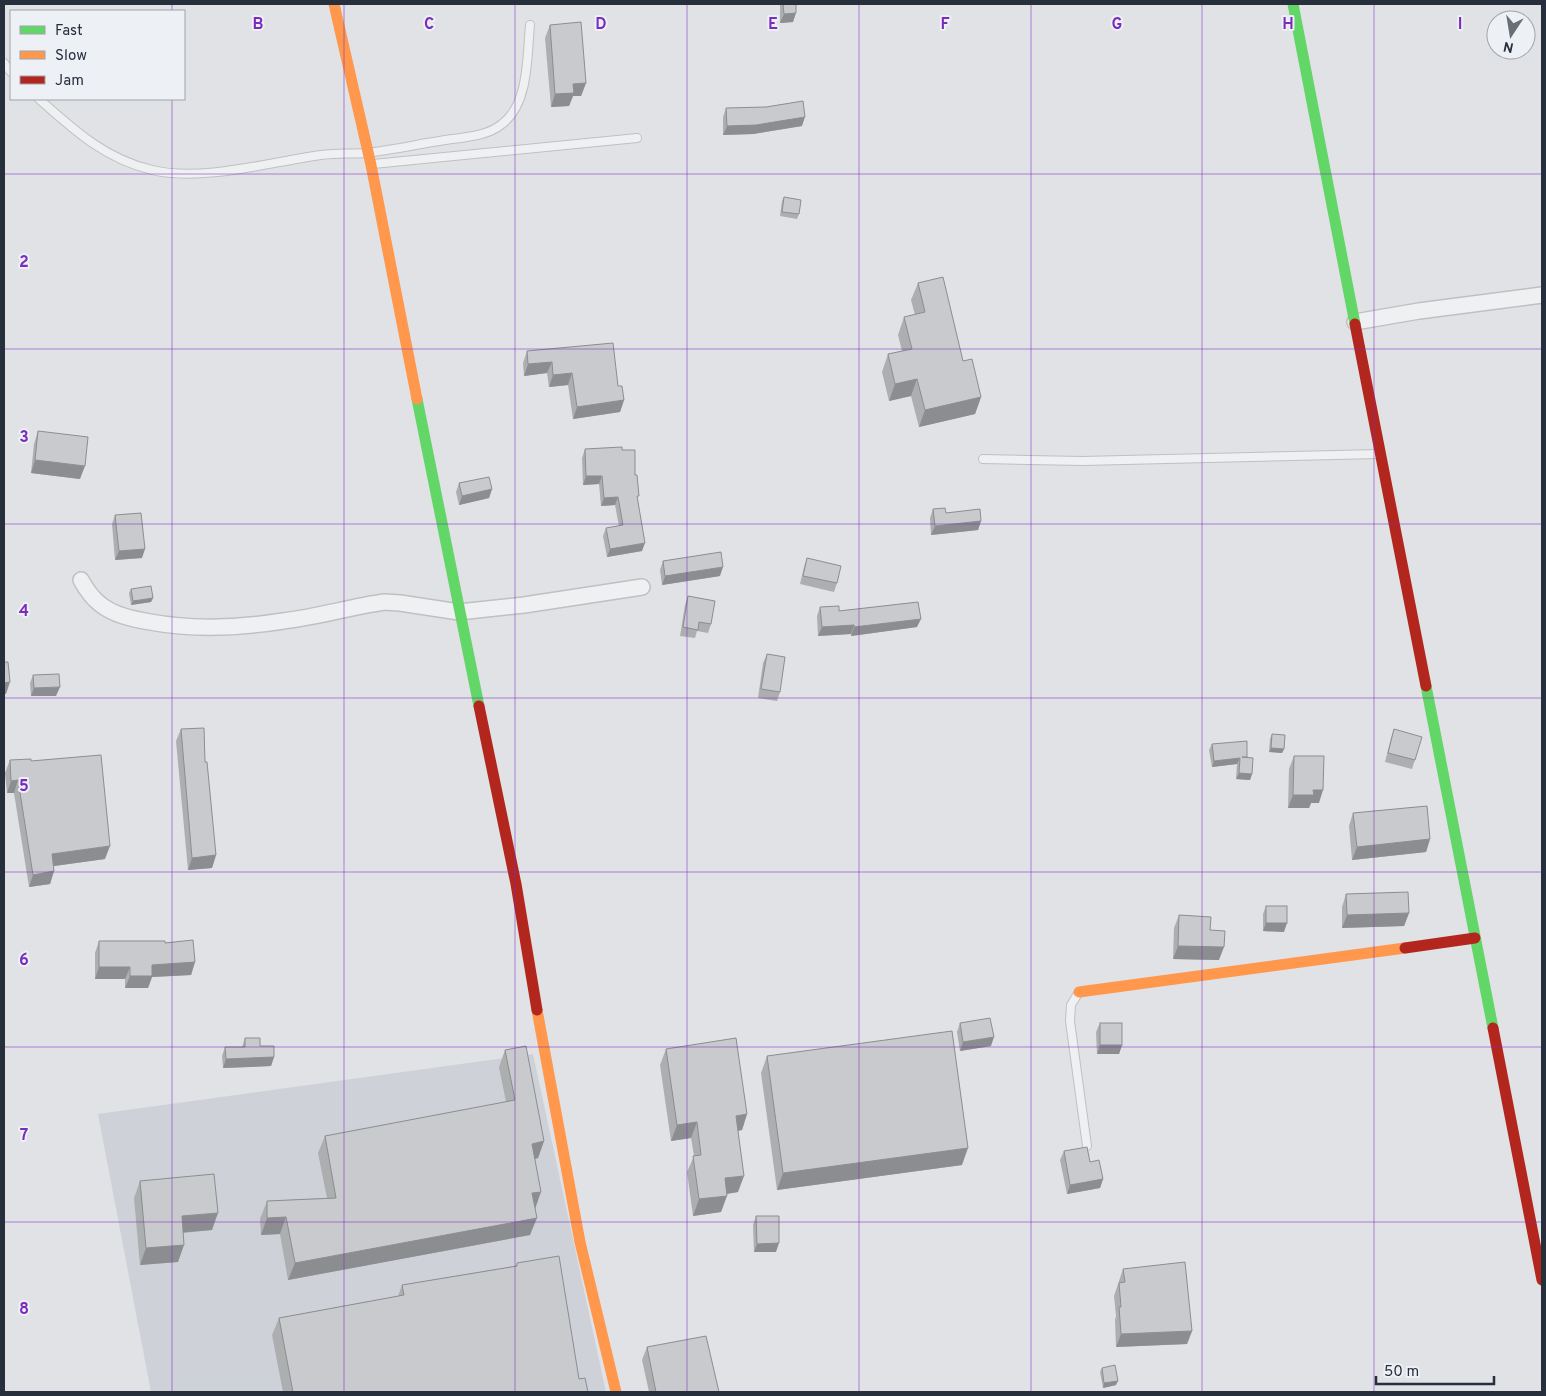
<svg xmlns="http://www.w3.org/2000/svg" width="1546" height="1396" font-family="Overpass,sans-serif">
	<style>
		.built { fill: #ced1d8 }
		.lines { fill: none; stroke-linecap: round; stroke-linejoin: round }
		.lane-casing { stroke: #bec0c3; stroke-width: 10 }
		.street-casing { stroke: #bec0c3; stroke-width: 18 }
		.lane { stroke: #eff0f2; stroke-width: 8 }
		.street { stroke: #eff0f2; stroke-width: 15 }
		.fast { stroke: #63d668; stroke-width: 11 }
		.slow { stroke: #ff974d; stroke-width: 11 }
		.jam { stroke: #b3261e; stroke-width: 11 }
		.wall { fill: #acaeb0 }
		.shaded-wall { fill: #8c8d90 }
		.building { fill: #c8cacd; stroke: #8c8d90 }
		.grid { fill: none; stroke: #7b2cbf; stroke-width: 1; stroke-opacity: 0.55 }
		.grid-label { font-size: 16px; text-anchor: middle; font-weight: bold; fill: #7b2cbf; stroke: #edf0f5; stroke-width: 4; stroke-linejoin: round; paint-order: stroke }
	</style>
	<rect width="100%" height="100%" fill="#e0e2e5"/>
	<path class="built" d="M533,1054L606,1392H151L98,1114Z"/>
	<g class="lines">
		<g class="lane-casing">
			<g id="lane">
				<path d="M4,63L11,72"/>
				<path d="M39,99C74,130 105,159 152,170C201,182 271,162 321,155C336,153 351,154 366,153C392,150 419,144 445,140C464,137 486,137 502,124C529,104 527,56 530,25"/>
				<path d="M373,164L637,138"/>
				<path d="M983,459L1082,461L1379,454"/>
				<path d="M1079,992L1071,1005L1070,1021L1087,1146"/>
			</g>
		</g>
		<g class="street-casing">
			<g id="street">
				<path d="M1355,322L1419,311L1542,295"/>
				<path d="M81,580C86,589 92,598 100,604C113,615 133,619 150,622C194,630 239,628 283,621C317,617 350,607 384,602L400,603L459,612L524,605L642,587"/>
			</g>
		</g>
		<use href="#lane" class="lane"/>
		<use href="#street" class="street"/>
		<g class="fast">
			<path d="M1293,4L1355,324"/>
			<path d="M417,399L479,706"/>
			<path d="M1426,686L1493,1028"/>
		</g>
		<g class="slow">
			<path d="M334,4L371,165L417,399"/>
			<path d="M1079,992L1405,948"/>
			<path d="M537,1010L580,1242L616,1392"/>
		</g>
		<g class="jam">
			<path d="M1355,324L1426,686"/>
			<path d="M479,706L516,884L537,1010"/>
			<path d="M1405,948L1475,938"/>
			<path d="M1493,1028L1542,1280"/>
		</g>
	</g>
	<g class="wall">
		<path d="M780,4H796L793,22L780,23Z"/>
		<path d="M550,25L586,83L581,96H573L569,106L551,107L545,38Z"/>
		<path d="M726,108L802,126L753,134L723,135V117Z"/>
		<path d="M784,197L799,214L797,219L780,216L782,201Z"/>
		<path d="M918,283L963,361L981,397L975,414L919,427L911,396L889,401L882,372L888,354L902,351L898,335L904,317L915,315L911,300Z"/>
		<path d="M527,351L618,386L624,400L620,412L573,419L568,385L549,387L547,373L524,376L523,363Z"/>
		<path d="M38,431L80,479L31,473L34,444Z"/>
		<path d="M585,449L622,450L635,475L642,551L607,557L603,536L606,528L619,526L615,505L601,506L599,484L583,485L582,458Z"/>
		<path d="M459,483L492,489L489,498L459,505L456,492Z"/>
		<path d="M933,509L946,513L981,521L978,530L931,535L930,518Z"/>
		<path d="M115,515L142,558L115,560L112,524Z"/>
		<path d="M807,558L837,583L834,592L800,584L804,567Z"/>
		<path d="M663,561L720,576L662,585L660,570Z"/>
		<path d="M131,589L153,598L151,602L131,605L129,593Z"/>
		<path d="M688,596L711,624L708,633L697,631L695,638L680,636L685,605Z"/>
		<path d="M820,607L839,611L917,627L851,636V634L818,636L817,616Z"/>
		<path d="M767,654L780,692L777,701L758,698L763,663Z"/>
		<path d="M33,675L56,696H31L30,683Z"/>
		<path d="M181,729L205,762L216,855L212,868L188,870L176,741Z"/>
		<path d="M1394,729L1415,760L1412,769L1385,762L1391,738Z"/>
		<path d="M1272,734L1284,749L1282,753L1269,752L1270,739Z"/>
		<path d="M1212,744L1247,758L1252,774L1250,780L1236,779L1237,764L1212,767L1209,750Z"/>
		<path d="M1294,756L1319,803H1311L1309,808H1288L1289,769Z"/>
		<path d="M10,760L31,761L105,859L54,866V871L50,884L29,887L14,793H7L5,773Z"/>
		<path d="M1353,813L1430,839L1426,852L1352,860L1349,826Z"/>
		<path d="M1346,894L1409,913L1404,926L1342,928V907Z"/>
		<path d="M1266,906L1284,932L1263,931V914Z"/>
		<path d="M1179,915L1210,930L1219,960L1173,959L1174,928Z"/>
		<path d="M99,941L165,943L195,962L191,975L152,977L148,988H125V979H95V953Z"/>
		<path d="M960,1023L991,1046L960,1051L957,1032Z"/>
		<path d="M1100,1023L1122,1045L1119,1054H1097L1096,1032Z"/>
		<path d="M245,1038L274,1057L271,1066L223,1068L222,1056L225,1047H242Z"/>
		<path d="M666,1049L747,1114L742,1130L738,1131V1192L727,1194L721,1212L693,1216L687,1172L694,1156L691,1138L671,1141L660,1065Z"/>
		<path d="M505,1050L544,1141L538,1158L535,1159V1209L530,1235L288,1280L280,1234L261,1235L260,1219L267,1201L327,1198L318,1153L325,1136L506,1102L499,1067Z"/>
		<path d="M767,1056L962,1165L777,1190L761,1073Z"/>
		<path d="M1064,1151L1090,1162L1103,1179L1100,1188L1067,1194L1060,1160Z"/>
		<path d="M140,1181L212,1230L183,1233L178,1262L140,1265L134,1198Z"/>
		<path d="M756,1216L776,1252H754L753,1225Z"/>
		<path d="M517,1263L579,1379L588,1392H283L272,1335L279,1318L398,1296L402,1285L516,1266Z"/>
		<path d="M1123,1269L1192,1331L1187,1344L1116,1347L1115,1320L1116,1316L1114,1296Z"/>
		<path d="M647,1347L719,1392H649L642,1360Z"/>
		<path d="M1102,1368L1116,1385L1103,1388L1100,1372Z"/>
	</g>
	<g class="shaded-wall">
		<path d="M796,13L793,22L780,23L784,14Z"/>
		<path d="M586,83L581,96H573L569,106L551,107L555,94L573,84Z"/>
		<path d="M805,117L802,126L753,134L723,135L727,126Z"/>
		<path d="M552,362L547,373L524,376L528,364Z"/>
		<path d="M572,373L568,385L549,387L553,375Z"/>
		<path d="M917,379L911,396L889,401L895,384Z"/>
		<path d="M981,397L975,414L919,427L925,410Z"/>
		<path d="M624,400L620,412L573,419L577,407Z"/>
		<path d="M35,460L85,466L80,479L31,473Z"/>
		<path d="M586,476H602L599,484L583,485Z"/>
		<path d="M492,489L489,498L459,505L462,496Z"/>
		<path d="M618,497L615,505L601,506L604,498Z"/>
		<path d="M981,521L978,530L931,535L935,526Z"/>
		<path d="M645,543L642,551L607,557L610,549Z"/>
		<path d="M145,549L142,558L115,560L119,551Z"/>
		<path d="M723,567L720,576L662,585L665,576Z"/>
		<path d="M153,598L151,602L131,605L133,601Z"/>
		<path d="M921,619L917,627L851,636L854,627Z"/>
		<path d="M854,625L851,634L818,636L822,627Z"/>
		<path d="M10,682L6,694H4V683Z"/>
		<path d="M60,687L56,696H31L34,688Z"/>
		<path d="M1271,748L1284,749L1282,753L1269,752Z"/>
		<path d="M1240,758L1237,764L1212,767L1214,761Z"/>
		<path d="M1239,773L1252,774L1250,780L1236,779Z"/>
		<path d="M18,780L14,793H7L11,781Z"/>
		<path d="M1313,790H1323L1319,803H1311L1309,808H1288L1293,795Z"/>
		<path d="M1430,839L1426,852L1352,860L1357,847Z"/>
		<path d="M110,846L105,859L47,867L52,854Z"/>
		<path d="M216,855L212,868L188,870L192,858Z"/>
		<path d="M54,871L50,884L29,887L33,875Z"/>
		<path d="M1409,913L1404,926L1342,928L1347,915Z"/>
		<path d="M1266,923H1287L1284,932L1263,931Z"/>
		<path d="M1178,946L1224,947L1219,960L1173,959Z"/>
		<path d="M195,962L191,975L152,977L148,988H125L130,976L152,965Z"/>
		<path d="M99,967H130L125,979H95Z"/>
		<path d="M994,1037L991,1046L960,1051L963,1042Z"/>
		<path d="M1100,1045H1122L1119,1054H1097Z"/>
		<path d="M274,1057L271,1066L223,1068L226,1059Z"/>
		<path d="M747,1114L742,1130L730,1132L736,1116Z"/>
		<path d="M697,1122L691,1138L671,1141L677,1125Z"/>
		<path d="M544,1141L538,1158L526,1161L532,1144Z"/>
		<path d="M968,1148L962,1165L777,1190L783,1173Z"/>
		<path d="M744,1176L738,1192L719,1195L725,1178Z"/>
		<path d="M1103,1179L1100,1188L1067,1194L1070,1185Z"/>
		<path d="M541,1192L535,1209L526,1210L532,1193Z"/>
		<path d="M727,1196L721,1212L693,1216L699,1199Z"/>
		<path d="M218,1213L212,1230L176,1233L182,1216Z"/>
		<path d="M286,1217L280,1234L261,1235L267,1218Z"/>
		<path d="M537,1218L530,1235L288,1280L295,1263Z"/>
		<path d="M779,1243L776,1252H754L757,1244Z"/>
		<path d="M184,1245L178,1262L140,1265L146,1248Z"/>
		<path d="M1192,1331L1187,1344L1116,1347L1121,1334Z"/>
		<path d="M1118,1381L1116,1385L1103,1388L1104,1383Z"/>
	</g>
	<g class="building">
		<path d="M783,4H796V13L784,14Z"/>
		<path d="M581,22L586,83L573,84L574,93L555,94L550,25Z"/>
		<path d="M803,101L805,117L756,125L727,126L726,108L766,107Z"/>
		<path d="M784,197L801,200L799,214L782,212Z"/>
		<path d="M943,277L963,361L972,359L981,397L925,410L917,379L895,384L888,354L912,349L904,317L925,312L918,283Z"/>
		<path d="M613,343L618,386H622L624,400L577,407L572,373L553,375L552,362L528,364L527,351Z"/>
		<path d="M38,431L88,437L85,466L35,460Z"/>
		<path d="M622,447V450H635V475H637L639,496H637L645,543L610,549L606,528L623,525L618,497L604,498L602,476H586L585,449Z"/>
		<path d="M489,477L492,489L462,496L459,483Z"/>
		<path d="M945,508L946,513L980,509L981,521L935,526L933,509Z"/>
		<path d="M141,513L145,549L119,551L115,515Z"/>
		<path d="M721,552L723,567L665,576L663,561Z"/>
		<path d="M807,558L841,566L837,583L803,576Z"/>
		<path d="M151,586L153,598L133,601L131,589Z"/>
		<path d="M688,596L715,601L711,624L699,622L698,630L683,627Z"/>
		<path d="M918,602L921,619L854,627V625L822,627L820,607L839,606V611Z"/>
		<path d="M767,654L785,657L780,692L761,689Z"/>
		<path d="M4,662H8L10,682L4,683Z"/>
		<path d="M59,674L60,687L34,688L33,675Z"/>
		<path d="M204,728L205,762H207L216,855L192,858L181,729Z"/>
		<path d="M1394,729L1422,737L1415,760L1388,753Z"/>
		<path d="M1272,734L1285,735L1284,749L1271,748Z"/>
		<path d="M1247,741V757H1242L1253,758L1252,774L1239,773L1240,758L1214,761L1212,744Z"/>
		<path d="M101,755L110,846L52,854L54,871L33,875L18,780L11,781L10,760L31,759V761Z"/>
		<path d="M1294,756H1324L1323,790H1313L1314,795H1293Z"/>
		<path d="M1427,806L1430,839L1357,847L1353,813Z"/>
		<path d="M1408,892L1409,913L1347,915L1346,894Z"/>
		<rect x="1266" y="906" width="21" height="17"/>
		<path d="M1179,915L1211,917L1210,930L1225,931L1224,947L1178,946Z"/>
		<path d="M193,940L195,962L152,965V976H130V967H99V941H165V943Z"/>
		<path d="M990,1018L994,1037L963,1042L960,1023Z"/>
		<rect x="1100" y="1023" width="22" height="22"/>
		<path d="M952,1031L968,1148L783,1173L767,1056Z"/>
		<path d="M245,1038H260V1046H274V1057L226,1059L225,1047H245Z"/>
		<path d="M736,1038L747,1114L736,1116L744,1176L725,1178L727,1196L699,1199L693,1156L701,1155L697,1122L677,1125L666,1049Z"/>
		<path d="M526,1046L544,1141L532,1144L541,1192L532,1193L537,1218L295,1263L286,1217L267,1218V1201L336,1198L325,1136L515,1100L505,1050Z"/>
		<path d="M1087,1147L1090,1162L1099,1160L1103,1179L1070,1185L1064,1151Z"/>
		<path d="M214,1174L218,1213L182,1216L184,1245L146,1248L140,1181Z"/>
		<path d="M756,1216H779V1243L757,1244Z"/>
		<path d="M559,1256L579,1379L585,1378L588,1392H293L279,1318L404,1295L402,1285L517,1266V1263Z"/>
		<path d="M1185,1262L1192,1331L1121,1334L1119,1307H1121L1119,1283L1125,1282L1123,1269Z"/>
		<path d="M706,1336L719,1392H656L647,1347Z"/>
		<path d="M1115,1365L1118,1381L1104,1383L1102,1368Z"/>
	</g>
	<path class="grid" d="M172,4V11M344,4V1392M515,4V1392M687,4V1392M859,4V1392M1031,4V1392M1202,4V1392M1374,4V1392M172,99V1392M4,174H1542M4,349H1542M4,524H1542M4,698H1542M4,872H1542M4,1047H1542M4,1222H1542"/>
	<g class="grid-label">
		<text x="258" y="29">B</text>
		<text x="429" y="29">C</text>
		<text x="601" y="29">D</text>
		<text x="773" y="29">E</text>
		<text x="945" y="29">F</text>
		<text x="1117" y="29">G</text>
		<text x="1288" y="29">H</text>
		<text x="1460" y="29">I</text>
		<text x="24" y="267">2</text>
		<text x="24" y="442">3</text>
		<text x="24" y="616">4</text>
		<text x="24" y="791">5</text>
		<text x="24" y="965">6</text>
		<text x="24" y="1140">7</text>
		<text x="24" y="1314">8</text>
	</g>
	<rect width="1546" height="1396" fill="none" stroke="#272f3d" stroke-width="10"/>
	<rect x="10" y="10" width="175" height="90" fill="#edf0f5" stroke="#9ea3ab"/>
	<rect x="20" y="26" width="25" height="8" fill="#63d668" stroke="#9ea3ab"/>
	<text x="55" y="35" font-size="15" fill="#272f3d">Fast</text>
	<rect x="20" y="51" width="25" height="8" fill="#ff974d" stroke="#9ea3ab"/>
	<text x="55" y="60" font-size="15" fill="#272f3d">Slow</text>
	<rect x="20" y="76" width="25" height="8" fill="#b3261e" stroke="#9ea3ab"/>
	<text x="55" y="85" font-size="15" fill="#272f3d">Jam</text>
	<g transform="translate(1511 35) rotate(192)"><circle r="24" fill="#edf0f5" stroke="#9ea3ab"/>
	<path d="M0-4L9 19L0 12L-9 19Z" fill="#686e78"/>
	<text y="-8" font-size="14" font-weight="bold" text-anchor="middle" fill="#272f3d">N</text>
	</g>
	<path d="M1376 1376v8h118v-8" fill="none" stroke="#272f3d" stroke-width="2.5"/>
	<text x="1384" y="1376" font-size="15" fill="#272f3d" stroke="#edf0f5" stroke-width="4" paint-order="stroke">50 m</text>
</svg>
